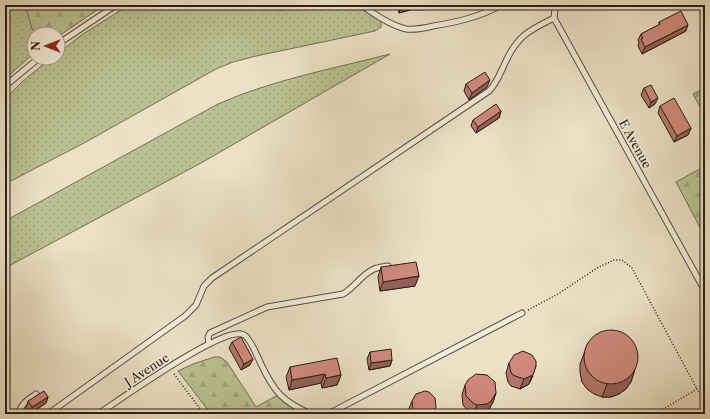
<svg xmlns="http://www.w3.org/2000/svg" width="710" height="419" font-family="'Libre Caslon Text',serif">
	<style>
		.grass { fill: url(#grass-dots); stroke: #717054 }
		.forest { fill: url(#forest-firs); stroke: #717054 }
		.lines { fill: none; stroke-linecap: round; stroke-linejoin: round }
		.service-casing { stroke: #595041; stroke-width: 7 }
		.path { stroke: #281f15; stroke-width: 1.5; stroke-dasharray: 1 2; stroke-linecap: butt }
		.service { stroke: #f3ecda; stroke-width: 5 }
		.wall { fill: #b4766c; stroke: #281f15 }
		.shaded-wall { fill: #926058; stroke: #281f15 }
		.building { fill: #d1897e; stroke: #281f15 }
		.labels { text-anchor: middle; stroke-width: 3.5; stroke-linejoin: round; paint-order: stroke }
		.street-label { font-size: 12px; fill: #281f15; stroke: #f3ecda }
	</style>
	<defs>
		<pattern id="grass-dots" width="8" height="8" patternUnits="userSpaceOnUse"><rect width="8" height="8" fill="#bac293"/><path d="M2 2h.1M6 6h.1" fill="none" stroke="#a0a67e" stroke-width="1.8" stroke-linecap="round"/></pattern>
		<pattern id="forest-firs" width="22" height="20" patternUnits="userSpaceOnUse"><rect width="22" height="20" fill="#bac293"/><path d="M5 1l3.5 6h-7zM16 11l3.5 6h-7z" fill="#a0a67e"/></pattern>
	</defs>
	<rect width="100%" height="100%" fill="#ece1c6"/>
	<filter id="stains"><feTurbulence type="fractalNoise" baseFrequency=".005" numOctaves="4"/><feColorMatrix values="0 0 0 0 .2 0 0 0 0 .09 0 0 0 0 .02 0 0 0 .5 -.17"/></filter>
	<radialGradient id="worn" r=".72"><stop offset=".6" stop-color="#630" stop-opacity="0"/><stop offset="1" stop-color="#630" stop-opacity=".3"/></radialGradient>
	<g class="grass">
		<path d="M5,5H104L58,36V34H34V53L5,79Z"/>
		<path d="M129,5H272C280,13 285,10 294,5H359L381,21V27L375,31L256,56L233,62L216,69L84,143L5,184V99L22,82L51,58H58V53L83,34Z"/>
		<path d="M390,54L201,163L5,268V221L218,104C272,80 332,69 390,54Z"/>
	</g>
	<g class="forest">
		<path d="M25,5H104L62,34H39L32,29Z"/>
		<path d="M409,5H441C433,11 419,10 410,10Z"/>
		<path d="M705,88V116L693,94Z"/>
		<path d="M705,166V237L676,182Z"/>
		<path d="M214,357H220L227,362L256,407L278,395L290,406L304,414H211L178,371L193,364Z"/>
	</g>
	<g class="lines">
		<g class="service-casing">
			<g id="service">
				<path d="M362,5C375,15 390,25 406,29C415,30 425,28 433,26C457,22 480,17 501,5"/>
				<path d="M554,5L555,9L554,18L705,291"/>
				<path d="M58,44L116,5"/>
				<path d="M5,86L39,58"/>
				<path d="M209,344L208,337L210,333L267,307L343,294C355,287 362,274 374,269C378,267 383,267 388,266"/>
				<path d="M19,414C20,404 29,399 36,394"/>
				<path d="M48,414L185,316L196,305L204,286L212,278L489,91C497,83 501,71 506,61C518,35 530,30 554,18"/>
				<path d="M98,414C121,399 219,329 241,334C244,334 247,337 248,339C254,347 257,356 261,364C274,392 283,402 311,414"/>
				<path d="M328,414L522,313"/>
			</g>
		</g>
		<g class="path">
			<path d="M528,310L558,294L597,268L614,260H622L632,268L697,389"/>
			<path d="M174,374L204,414"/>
			<path d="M655,414L697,389L705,402"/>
		</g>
		<use href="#service" class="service"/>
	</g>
	<g class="wall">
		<path d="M397,5H411L410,10L399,13Z"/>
		<path d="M659,22L686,31L642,54L638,46L639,43L638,40L641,34L659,25Z"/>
		<path d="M466,84L487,87L469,100L464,91Z"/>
		<path d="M644,88L655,104L649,108L641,95Z"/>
		<path d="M660,106L691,128L688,135L674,142L658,113Z"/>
		<path d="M501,111L499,118L476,133L471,126L473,120Z"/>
		<path d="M381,267L415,286L380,291L378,277Z"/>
		<path d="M232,342L250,365L241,370L229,348Z"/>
		<path d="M588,343L635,369L631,382L626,389L619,394L611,397H602L594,394L587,389L582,382L580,373V364Z"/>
		<path d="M370,352L392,360L390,366L369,370L367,359Z"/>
		<path d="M509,363L533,376L529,384L520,389L511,386L508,382L506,373Z"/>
		<path d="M290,367L341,375L337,385L322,388L321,383L289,390L286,377Z"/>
		<path d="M465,385L496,393L493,402L488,411L484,413L473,414L469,412L463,405L462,395Z"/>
		<path d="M48,397L46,403L30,414L26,408L28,401Z"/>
		<path d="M412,401L433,414H409L408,411Z"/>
	</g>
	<g class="shaded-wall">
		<path d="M411,6L410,10L399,13L400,9Z"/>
		<path d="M688,25L686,31L642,54L645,47Z"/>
		<path d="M490,80L487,87L469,100L472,93Z"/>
		<path d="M658,98L655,104L649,108L651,102Z"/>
		<path d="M501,111L499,118L476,133L478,127Z"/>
		<path d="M691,128L688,135L674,142L677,136Z"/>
		<path d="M419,276L415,286L380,291L383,282Z"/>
		<path d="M253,359L250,365L241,370L244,364Z"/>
		<path d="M392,360L390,366L369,370L371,363Z"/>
		<path d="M536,366L529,384L520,389L524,379Z"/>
		<path d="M635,369L631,382L626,389L619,394L611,397H602L607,384Z"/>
		<path d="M325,374L321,383L289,390L292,380Z"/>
		<path d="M341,375L337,385L322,388L326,378Z"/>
		<path d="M496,393L493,402L488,411L484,413L474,414L477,405Z"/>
		<path d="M48,397L46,403L30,414L32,407Z"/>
	</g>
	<g class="building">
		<path d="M399,5H411V6L400,9Z"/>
		<path d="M681,11L688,25L645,47L641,39L643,38L641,34L660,24L659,22Z"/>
		<path d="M485,72L490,80L472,93L466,84Z"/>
		<path d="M651,85L658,98L651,102L644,88Z"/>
		<path d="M674,98L691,128L677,136L660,106Z"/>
		<path d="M496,104L501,111L478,127L473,120Z"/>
		<path d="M416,262L419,276L383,282L381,267Z"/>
		<circle cx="611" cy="357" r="27"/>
		<path d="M241,337L253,359L244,364L232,342Z"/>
		<path d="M391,349L392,360L371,363L370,352Z"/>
		<path d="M523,351L532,355L536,361V366L533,375L524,379L515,376L511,373L509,363L514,355Z"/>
		<path d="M337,358L341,375L326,378L325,374L292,380L290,367Z"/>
		<path d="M476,374L487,375L495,382L496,393L491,401L487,404L477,405L473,403L466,396L465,385L468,380Z"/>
		<path d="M44,391L48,397L32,407L28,401Z"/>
		<path d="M425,391L429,392L435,398L436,407L434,411L430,414H418L413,409L412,401L416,394Z"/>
	</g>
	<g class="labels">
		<g class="street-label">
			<text transform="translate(635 144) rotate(61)" y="4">E Avenue</text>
			<text transform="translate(147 370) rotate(-33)" y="4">J Avenue</text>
		</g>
	</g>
	<rect width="710" height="419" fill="none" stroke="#ece1c6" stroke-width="20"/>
	<rect x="6" y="6" width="698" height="407" fill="none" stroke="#281f15" stroke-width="2"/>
	<rect x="10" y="10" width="690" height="399" fill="none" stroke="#281f15"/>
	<g transform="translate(46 46) rotate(270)"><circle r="19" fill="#f3ecda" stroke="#a29a8b"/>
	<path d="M0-3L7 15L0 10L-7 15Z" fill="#8f2418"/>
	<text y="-6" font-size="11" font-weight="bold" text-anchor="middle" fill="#281f15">N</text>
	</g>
	<rect width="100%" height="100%" filter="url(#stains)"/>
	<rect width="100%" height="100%" fill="url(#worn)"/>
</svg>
